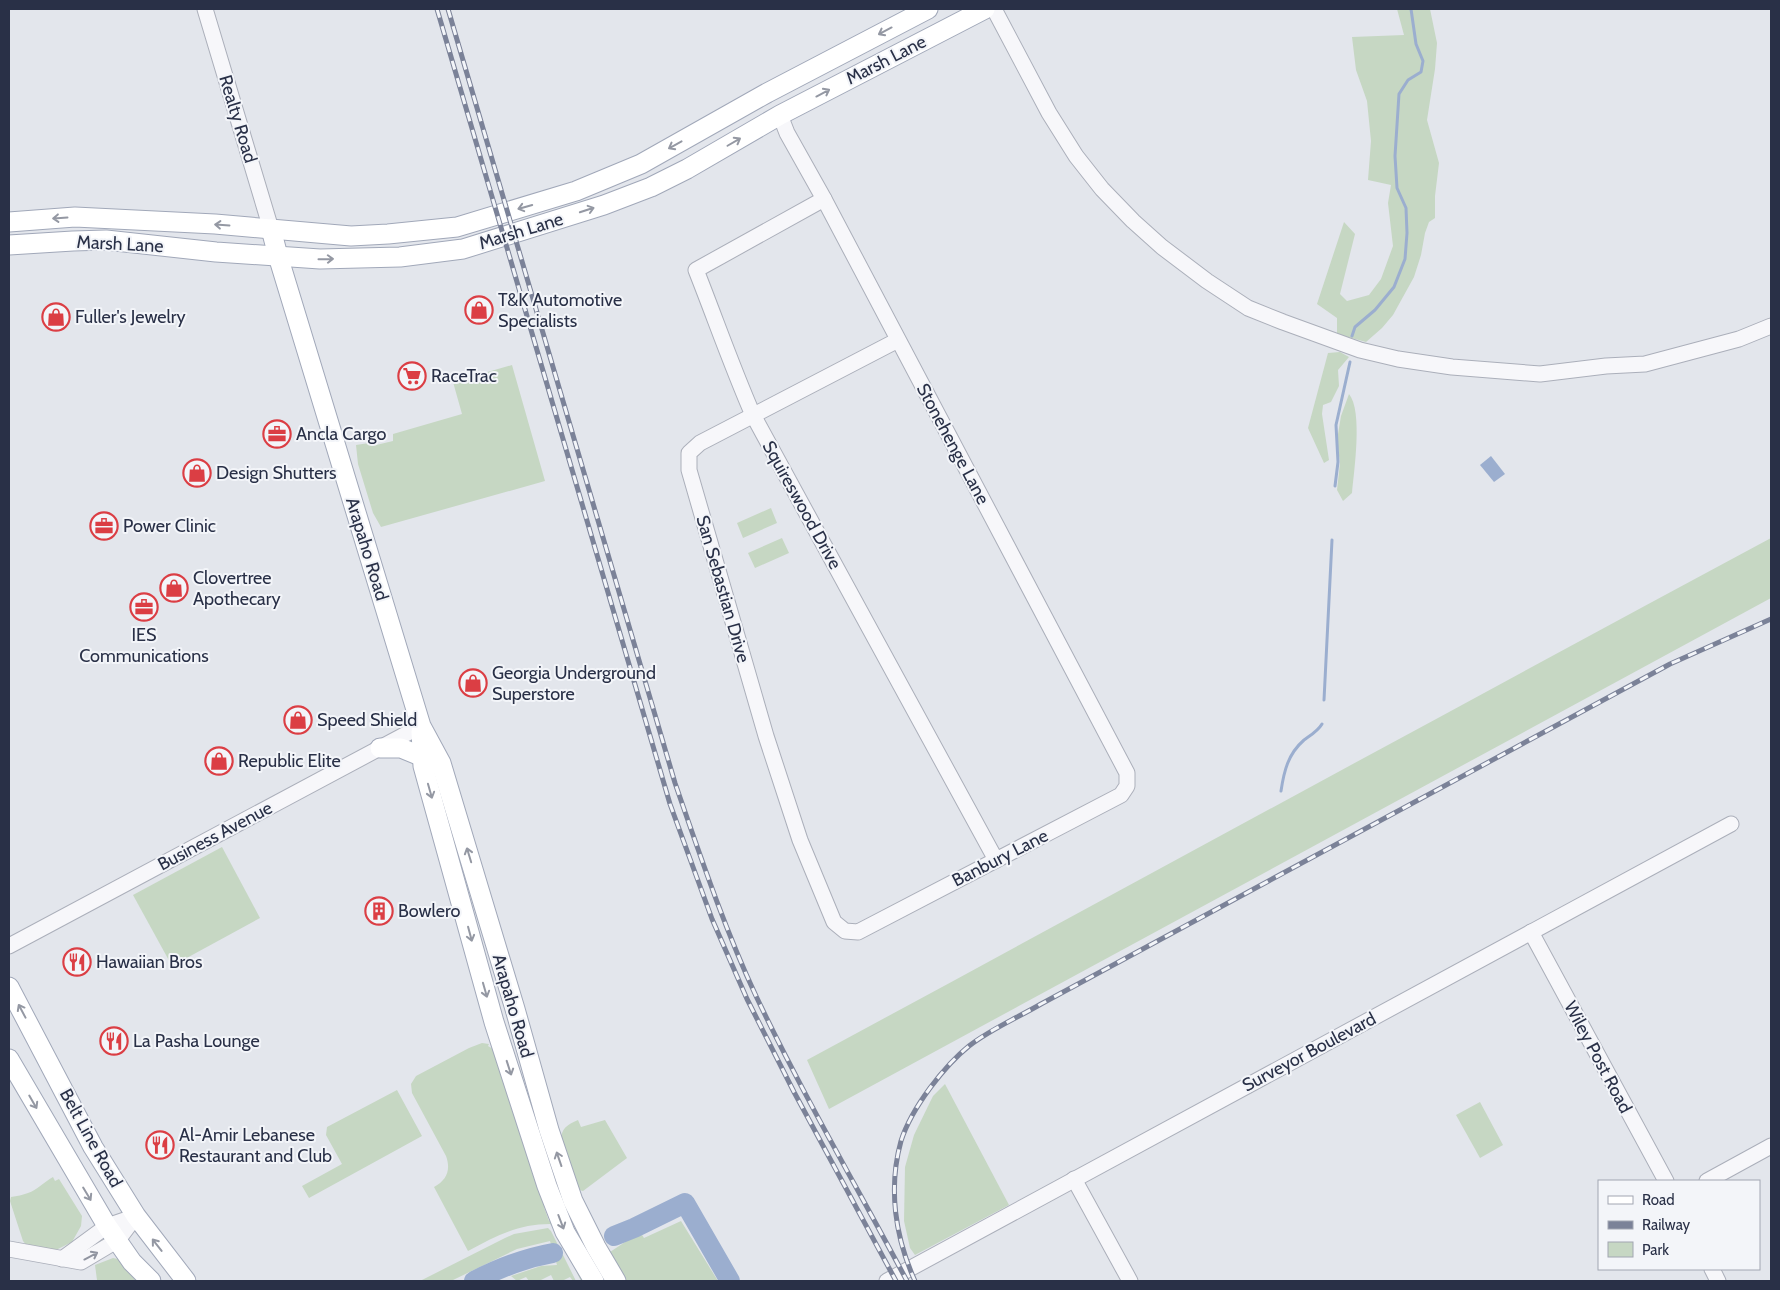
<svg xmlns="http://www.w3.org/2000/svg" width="1780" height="1290" font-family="Cabin,sans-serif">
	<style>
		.green { fill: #c6d7c3 }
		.water { fill: #9baecf }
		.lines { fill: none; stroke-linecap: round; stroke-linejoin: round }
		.stream { stroke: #9baecf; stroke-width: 3 }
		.river { stroke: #9baecf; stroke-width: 20 }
		.minor-casing { stroke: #abafba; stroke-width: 17 }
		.major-casing { stroke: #a1a8b9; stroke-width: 21 }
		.minor { stroke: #f7f7fa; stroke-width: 15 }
		.major { stroke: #fff; stroke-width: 19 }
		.rail-casing { stroke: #7b8298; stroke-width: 5 }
		.rail { stroke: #f3f5f9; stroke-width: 3; stroke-dasharray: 9; stroke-linecap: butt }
		.oneway { stroke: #9498a3 }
		.oneway2 { stroke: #9094a0 }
		.labels { text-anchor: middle; stroke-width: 4; stroke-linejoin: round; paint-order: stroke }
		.street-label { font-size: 18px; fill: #293047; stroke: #f3f5f9 }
		.poi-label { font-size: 18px; fill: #293047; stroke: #f3f5f9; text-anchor: start }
	</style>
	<rect width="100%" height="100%" fill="#e3e6ec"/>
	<g class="green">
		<path d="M1397,9H1430L1437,43L1435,69L1427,120L1439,163L1435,196V218L1429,222L1425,233L1421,255L1414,277L1393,315L1382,328L1366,342L1337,334V318L1317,304L1344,222L1355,234L1340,294L1347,301L1369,295L1381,279L1393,246L1388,203L1391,185L1368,180L1371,141L1367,101L1356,70L1352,37L1404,35Z"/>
		<path d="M1340,352L1349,357L1338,370L1339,386L1331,402L1323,405L1322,414L1329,460L1324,463L1308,428L1328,353Z"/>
		<path d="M512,365L545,481L381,527L373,513L358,464L356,445L369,443L372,446L393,441V434L462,414L453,382Z"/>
		<path d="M1349,394C1363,411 1354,471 1352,493L1343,501L1337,490L1340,463L1337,440L1341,416Z"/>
		<path d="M771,508L777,523L743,538L737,523Z"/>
		<path d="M782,538L789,553L755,568L748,553Z"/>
		<path d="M1771,538V598L829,1109L807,1060C1129,886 1449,711 1771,538Z"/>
		<path d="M222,847L260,918L172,966L133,895Z"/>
		<path d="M482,1043L489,1044L488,1046L493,1049L494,1048L547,1205L544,1207L549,1221L553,1222L587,1281H581L554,1227L550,1224C518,1224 496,1236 468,1251L434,1187C447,1180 451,1170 446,1156L412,1093L411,1084L416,1076L469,1048Z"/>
		<path d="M945,1084L1009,1205L915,1255L910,1248L904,1221L905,1167L914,1135L933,1096Z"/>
		<path d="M397,1090L422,1136L309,1198L302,1186L342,1164L326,1135L327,1127Z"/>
		<path d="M1480,1102L1503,1145L1480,1158L1456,1115Z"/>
		<path d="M578,1120L581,1127L605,1120L627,1158L583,1191L579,1190L561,1141C561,1128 567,1125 578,1120Z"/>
		<path d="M53,1177L55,1181L59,1179L82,1216L81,1226L72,1242L54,1251L27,1246L23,1241L10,1201L11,1197C17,1196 23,1195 28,1193C37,1190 44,1182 53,1177Z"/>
		<path d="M681,1221L718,1281H625L607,1254L628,1240L642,1235L644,1238Z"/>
		<path d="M548,1228L551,1231L576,1281H573L570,1277L562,1281H554L551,1275L539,1281H529L526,1277L517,1281L511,1276L541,1266L557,1265L550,1241L517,1249L451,1281H420L505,1238L514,1234Z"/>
		<path d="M113,1258L118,1259L136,1281L97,1280L95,1265Z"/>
	</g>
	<path class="water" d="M1491,456L1505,474L1494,482L1480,465Z"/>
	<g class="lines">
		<g class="stream">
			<path d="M1352,336L1355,327L1375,310L1394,287L1405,259L1407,233L1406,208L1397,188L1395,156L1399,94L1408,80L1421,72L1423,61L1416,44L1411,9"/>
			<path d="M1335,486L1338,462L1336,425L1350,362"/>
			<path d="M1324,700L1332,540"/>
			<path d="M1281,791C1284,771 1288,754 1304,740C1311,735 1318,731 1322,724"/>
		</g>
		<g class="river">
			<path d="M614,1236L634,1228L685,1203L730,1281"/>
			<path d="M474,1281C499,1268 525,1258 553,1253"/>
		</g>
		<g class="minor-casing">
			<g id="minor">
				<path d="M205,9L271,229"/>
				<path d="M994,9L1049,113L1076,156L1102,189L1133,221L1162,247L1207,281L1248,308L1283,322L1360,350L1398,359L1452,367L1540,374L1606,366L1645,364L1739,339L1771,326"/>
				<path d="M780,115L787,133L824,199L1127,773V786L1121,795L858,932L845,931L834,922L800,840L766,736L689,470V453L700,443L898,340"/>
				<path d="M824,199L696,270C715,318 732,367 753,415L996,860"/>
				<path d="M1531,932L1666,1181"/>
				<path d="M9,946L421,726"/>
				<path d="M1074,1179L1130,1281"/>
				<path d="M1707,1181L1771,1146"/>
				<path d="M9,1249L81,1262L118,1240L136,1216"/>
				<path d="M62,1259L107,1226L136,1216"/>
				<path d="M1712,1269L1718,1281"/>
				<path d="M887,1281L1731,824"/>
			</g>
		</g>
		<g class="major-casing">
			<g id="major">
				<path d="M9,222L75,217L215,224L351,236L388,234L457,227L576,191L641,164L767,93L928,9"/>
				<path d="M271,229L278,256L421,726L441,763L515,1009L549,1130L573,1201L596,1247L616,1281"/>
				<path d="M9,245L73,241L106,240L216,252L320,259L400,257L463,249L604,205L651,187L687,169L780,115L985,9"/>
				<path d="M421,732L423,766L494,1022L547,1186L565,1232L594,1281"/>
				<path d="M380,748H401L423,757"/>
				<path d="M9,987L93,1147L136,1216L186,1281"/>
				<path d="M9,1059L107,1226L132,1262L151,1281"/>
			</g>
		</g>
		<use href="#minor" class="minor"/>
		<use href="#major" class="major"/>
		<g class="rail-casing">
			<g id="rail">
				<path d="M437,9L670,804L712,919L747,999L794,1092L896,1281"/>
				<path d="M448,9L675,783C700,855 724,927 756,996C802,1093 857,1187 907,1281"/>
				<path d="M915,1281C895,1237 888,1188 901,1141C907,1122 919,1103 930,1088C942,1072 954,1058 969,1046C991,1029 1017,1018 1041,1004L1670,664L1771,619"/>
			</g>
		</g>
		<use href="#rail" class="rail"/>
	</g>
	<defs><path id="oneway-shaft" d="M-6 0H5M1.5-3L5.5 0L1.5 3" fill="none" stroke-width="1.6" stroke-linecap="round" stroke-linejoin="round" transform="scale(1.25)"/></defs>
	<g class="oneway">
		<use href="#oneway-shaft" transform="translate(885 31) rotate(152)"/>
		<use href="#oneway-shaft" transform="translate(823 93) rotate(-28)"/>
		<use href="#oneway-shaft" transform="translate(734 142) rotate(-30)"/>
		<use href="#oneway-shaft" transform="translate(675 145) rotate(151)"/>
		<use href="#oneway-shaft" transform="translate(525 207) rotate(164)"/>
		<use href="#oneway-shaft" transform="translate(587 210) rotate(-18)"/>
		<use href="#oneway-shaft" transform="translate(60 218) rotate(176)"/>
		<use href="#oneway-shaft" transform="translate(222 225) rotate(-176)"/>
		<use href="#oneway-shaft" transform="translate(326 259) rotate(-1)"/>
		<use href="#oneway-shaft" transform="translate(430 791) rotate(74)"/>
		<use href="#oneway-shaft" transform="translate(469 855) rotate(-107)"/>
		<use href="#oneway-shaft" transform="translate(470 934) rotate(75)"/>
		<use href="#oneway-shaft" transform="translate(485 990) rotate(74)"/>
		<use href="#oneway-shaft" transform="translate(22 1011) rotate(-118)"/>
		<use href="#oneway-shaft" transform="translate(509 1068) rotate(72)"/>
		<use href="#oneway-shaft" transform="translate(33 1102) rotate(60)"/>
		<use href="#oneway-shaft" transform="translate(559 1159) rotate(-109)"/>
		<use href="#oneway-shaft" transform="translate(87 1194) rotate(59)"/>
		<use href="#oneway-shaft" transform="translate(561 1222) rotate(69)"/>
		<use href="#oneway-shaft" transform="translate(157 1245) rotate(-128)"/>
	</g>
	<use class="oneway2" href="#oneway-shaft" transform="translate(91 1256) rotate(-28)"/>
	<defs>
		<g id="shop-ring" transform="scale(1.4375)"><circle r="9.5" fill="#f3f5f9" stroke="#db3e44" stroke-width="1.5"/><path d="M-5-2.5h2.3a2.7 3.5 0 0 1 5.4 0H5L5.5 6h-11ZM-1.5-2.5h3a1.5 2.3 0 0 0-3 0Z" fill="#db3e44"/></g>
		<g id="supermarket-ring" transform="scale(1.4375)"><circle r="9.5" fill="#f3f5f9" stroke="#db3e44" stroke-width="1.5"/><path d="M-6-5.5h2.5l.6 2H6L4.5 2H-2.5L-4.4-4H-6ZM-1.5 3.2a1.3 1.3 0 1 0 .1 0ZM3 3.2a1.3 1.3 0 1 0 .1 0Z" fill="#db3e44"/></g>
		<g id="office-ring" transform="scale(1.4375)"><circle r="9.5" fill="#f3f5f9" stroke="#db3e44" stroke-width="1.5"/><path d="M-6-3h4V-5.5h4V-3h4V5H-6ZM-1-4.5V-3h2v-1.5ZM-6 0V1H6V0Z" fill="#db3e44"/></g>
		<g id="building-ring" transform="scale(1.4375)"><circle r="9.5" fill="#f3f5f9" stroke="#db3e44" stroke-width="1.5"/><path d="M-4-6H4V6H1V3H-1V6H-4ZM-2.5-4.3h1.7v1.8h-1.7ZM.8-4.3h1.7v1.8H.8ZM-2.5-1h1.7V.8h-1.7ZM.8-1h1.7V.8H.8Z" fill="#db3e44"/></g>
		<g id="restaurant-ring" transform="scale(1.4375)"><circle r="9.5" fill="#f3f5f9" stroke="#db3e44" stroke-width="1.5"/><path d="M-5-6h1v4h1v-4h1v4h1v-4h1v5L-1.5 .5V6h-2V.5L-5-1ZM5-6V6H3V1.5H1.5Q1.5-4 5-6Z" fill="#db3e44"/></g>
	</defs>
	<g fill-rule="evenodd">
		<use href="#shop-ring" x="479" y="310"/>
		<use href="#shop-ring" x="56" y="317"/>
		<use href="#supermarket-ring" x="412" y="376"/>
		<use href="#office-ring" x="277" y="434"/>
		<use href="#shop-ring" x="197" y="473"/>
		<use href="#office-ring" x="104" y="526"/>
		<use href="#shop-ring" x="174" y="588"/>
		<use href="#office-ring" x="144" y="607"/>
		<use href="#shop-ring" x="473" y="683"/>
		<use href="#shop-ring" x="298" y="720"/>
		<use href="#shop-ring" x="219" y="761"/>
		<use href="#building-ring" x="379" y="911"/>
		<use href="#restaurant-ring" x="77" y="962"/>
		<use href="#restaurant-ring" x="114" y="1041"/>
		<use href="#restaurant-ring" x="160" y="1145"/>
	</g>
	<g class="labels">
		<g class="street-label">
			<text transform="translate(886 60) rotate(-27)" y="6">Marsh Lane</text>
			<text transform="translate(238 119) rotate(73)" y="6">Realty Road</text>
			<text transform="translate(521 231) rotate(-17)" y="6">Marsh Lane</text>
			<text transform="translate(120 244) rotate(3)" y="6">Marsh Lane</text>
			<text transform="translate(953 444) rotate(62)" y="6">Stonehenge Lane</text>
			<text transform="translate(802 505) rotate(61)" y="6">Squireswood Drive</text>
			<text transform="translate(367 549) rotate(73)" y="6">Arapaho Road</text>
			<text transform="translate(723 589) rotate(74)" y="6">San Sebastian Drive</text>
			<text transform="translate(215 836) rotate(-28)" y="6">Business Avenue</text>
			<text transform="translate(1000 858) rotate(-27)" y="6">Banbury Lane</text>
			<text transform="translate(513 1006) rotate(74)" y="6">Arapaho Road</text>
			<text transform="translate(1309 1052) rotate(-28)" y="6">Surveyor Boulevard</text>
			<text transform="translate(1598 1057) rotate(62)" y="6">Wiley Post Road</text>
			<text transform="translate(91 1138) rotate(61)" y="6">Belt Line Road</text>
		</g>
		<g class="poi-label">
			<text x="498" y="306">T&amp;K Automotive<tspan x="498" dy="21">Specialists</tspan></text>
			<text x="75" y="323">Fuller's Jewelry</text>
			<text x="431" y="382">RaceTrac</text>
			<text x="296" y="440">Ancla Cargo</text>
			<text x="216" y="479">Design Shutters</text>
			<text x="123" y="532">Power Clinic</text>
			<text x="193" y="584">Clovertree<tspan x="193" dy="21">Apothecary</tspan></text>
			<text x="144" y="641" text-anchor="middle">IES<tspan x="144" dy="21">Communications</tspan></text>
			<text x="492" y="679">Georgia Underground<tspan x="492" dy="21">Superstore</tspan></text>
			<text x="317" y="726">Speed Shield</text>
			<text x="238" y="767">Republic Elite</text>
			<text x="398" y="917">Bowlero</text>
			<text x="96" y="968">Hawaiian Bros</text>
			<text x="133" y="1047">La Pasha Lounge</text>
			<text x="179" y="1141">Al-Amir Lebanese<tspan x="179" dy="21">Restaurant and Club</tspan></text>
		</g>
	</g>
	<rect width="1780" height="1290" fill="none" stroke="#293047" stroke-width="20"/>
	<rect x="1598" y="1180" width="162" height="90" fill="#f3f5f9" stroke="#a2a6b2"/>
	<rect x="1608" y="1196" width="25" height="8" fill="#ffffff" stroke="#a2a6b2"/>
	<text x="1642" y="1205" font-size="15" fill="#293047">Road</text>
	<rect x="1608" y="1221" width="25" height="8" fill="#7b8298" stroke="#a2a6b2"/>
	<text x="1642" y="1230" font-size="15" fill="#293047">Railway</text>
	<rect x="1608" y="1242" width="25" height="15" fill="#c6d7c3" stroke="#a2a6b2"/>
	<text x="1642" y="1255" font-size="15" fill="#293047">Park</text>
</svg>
